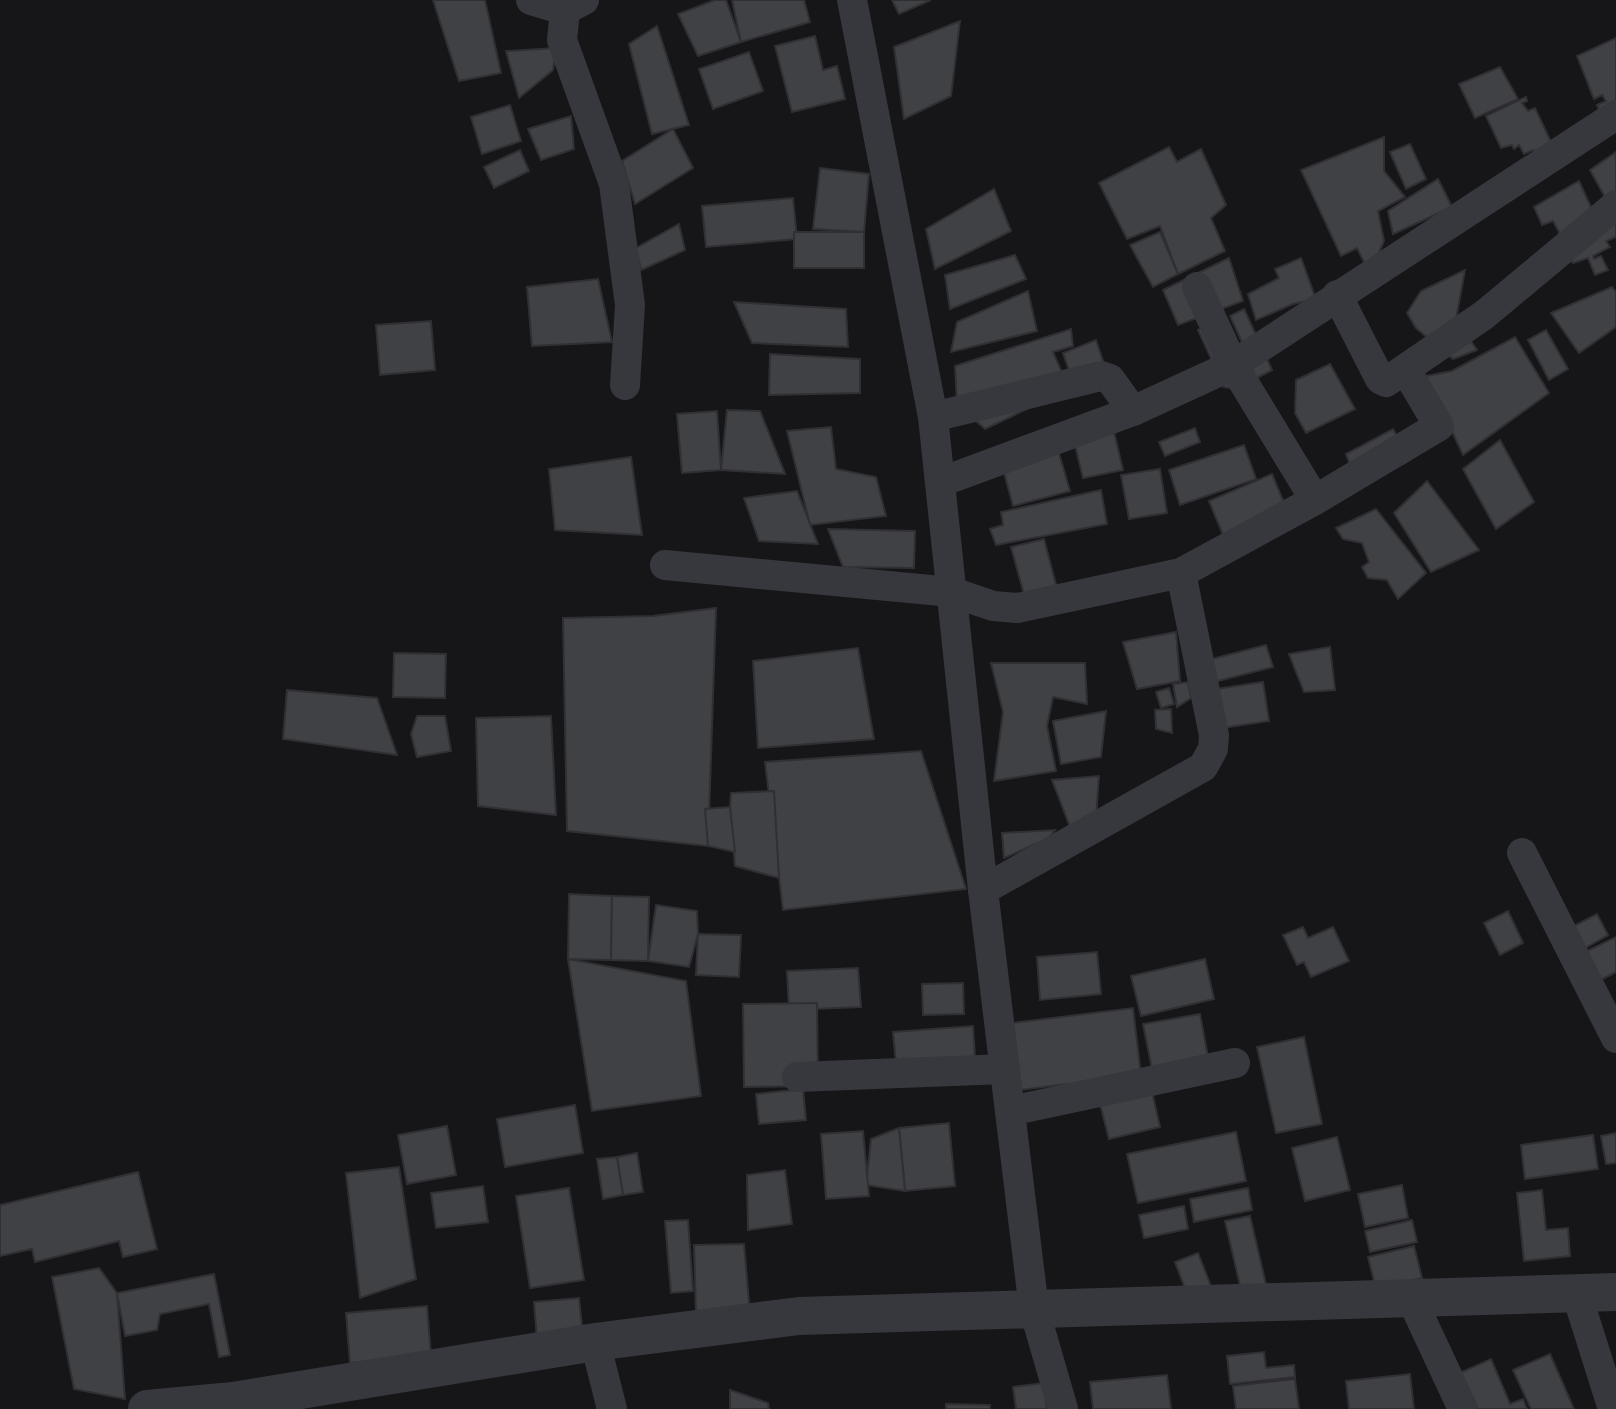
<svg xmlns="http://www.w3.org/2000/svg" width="1616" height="1409" font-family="'Open Sans',sans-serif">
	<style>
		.building { fill: #404145; stroke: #303034; stroke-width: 2 }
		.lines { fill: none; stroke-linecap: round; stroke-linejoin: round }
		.minor { stroke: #37383d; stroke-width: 30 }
		.tertiary { stroke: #37383d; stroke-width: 38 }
	</style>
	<rect width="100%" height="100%" fill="#161618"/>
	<g class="building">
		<path d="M433,0H485L501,73L459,81Z"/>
		<path d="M715,0H726L741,42L698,56L678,14Z"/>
		<path d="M732,0H804L810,22L741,42Z"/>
		<path d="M892,0H931L899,14Z"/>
		<path d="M960,21L951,96L904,119L894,47Z"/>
		<path d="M657,26L689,125L652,134L629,44Z"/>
		<path d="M815,36L823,70L837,66L845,99L792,112L775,46Z"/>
		<path d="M1616,38V111L1600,112L1597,105L1606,101L1602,95L1594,99L1577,56Z"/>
		<path d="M556,48L553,70L519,98L506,51Z"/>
		<path d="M749,52L763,91L713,109L699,69Z"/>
		<path d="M1500,67L1518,99L1475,118L1459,84Z"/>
		<path d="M1526,97L1527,101L1522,103L1528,111L1535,108L1551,142L1536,155L1533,150L1524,154L1519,145L1514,149L1512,145L1501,148L1486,116Z"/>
		<path d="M510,105L521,141L482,154L471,117Z"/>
		<path d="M571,116L574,149L541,160L528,129Z"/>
		<path d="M673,129L693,168L635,204L622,161Z"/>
		<path d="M1384,137V171L1405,197L1378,211L1384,241L1377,257L1365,264L1357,248L1341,256L1301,170Z"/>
		<path d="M1410,144L1426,179L1406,189L1390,152Z"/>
		<path d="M1169,147L1177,162L1201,149L1226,205L1211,218L1225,251L1178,274L1160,226L1127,239L1099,183Z"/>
		<path d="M520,150L529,171L494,188L484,167Z"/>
		<path d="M1616,152V217L1590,170Z"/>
		<path d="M820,168L869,174L864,232L813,229Z"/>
		<path d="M1438,179L1452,207L1393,234L1388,211Z"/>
		<path d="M1579,181L1594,214L1616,217V237L1606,241L1610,247L1593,256L1594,259L1601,256L1608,270L1595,275L1588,258L1573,263L1558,239L1559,232L1553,221L1542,225L1534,207Z"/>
		<path d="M994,189L1011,231L935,269L926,229Z"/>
		<path d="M793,198L797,239L706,247L702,206Z"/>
		<path d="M679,224L685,250L641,270L636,248Z"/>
		<rect x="794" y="232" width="70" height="36"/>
		<path d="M1160,232L1178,274L1153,287L1130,245Z"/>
		<path d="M1015,255L1026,279L950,309L945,275Z"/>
		<path d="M1229,258L1243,301L1178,325L1163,290Z"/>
		<path d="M1301,258L1316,299L1293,304L1256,320L1248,294L1279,278L1275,269Z"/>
		<path d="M1465,270L1456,319L1477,350L1453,359L1416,328L1407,313L1421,291Z"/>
		<path d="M598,279L612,342L532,346L527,287Z"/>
		<path d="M1612,287L1616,292V327L1579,353L1551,313Z"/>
		<path d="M1028,291L1037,331L951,352L957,322Z"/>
		<path d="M734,302L846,309L848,347L752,343Z"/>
		<path d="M1244,309L1272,370L1236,389L1224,387L1198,330L1213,322L1250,360L1230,316Z"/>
		<path d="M431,321L435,370L380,375L376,325Z"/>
		<path d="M1071,329L1073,346L1053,352L1069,389L985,429L957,404L955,366Z"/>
		<path d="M1546,330L1568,369L1549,380L1528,340Z"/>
		<path d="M1515,337L1549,393L1463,455L1426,376L1452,371Z"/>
		<path d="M1096,340L1105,367L1072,379L1063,353Z"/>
		<path d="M770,354L860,359V393L769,395Z"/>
		<path d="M1330,364L1355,409L1306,433L1295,413L1296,380Z"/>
		<path d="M727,410L760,411L785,474L721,470Z"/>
		<path d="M717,411L721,470L682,473L677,414Z"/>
		<path d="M831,427L836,469L876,477L886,516L810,525L787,431Z"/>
		<path d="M1195,428L1200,442L1165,456L1159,442Z"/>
		<path d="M1393,429L1410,460L1358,487L1346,454Z"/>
		<path d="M1114,432L1123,470L1083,478L1074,441Z"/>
		<path d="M1500,440L1534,502L1496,529L1463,469Z"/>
		<path d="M1244,445L1256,479L1180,505L1169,470Z"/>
		<path d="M1058,450L1070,491L1013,506L1002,465Z"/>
		<path d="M631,457L642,535L555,530L549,469Z"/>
		<path d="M1160,469L1167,513L1129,519L1121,475Z"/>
		<path d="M1272,474L1289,515L1226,542L1209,501Z"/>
		<path d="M1427,481L1479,550L1431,572L1394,513Z"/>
		<path d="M1101,490L1107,524L996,545L990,529L1003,525L1001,512Z"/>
		<path d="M797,491L818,544L759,541L744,498Z"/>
		<path d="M1376,509L1426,573L1398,599L1387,580L1368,578L1362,567L1369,562L1362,543L1343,539L1336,528Z"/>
		<path d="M828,529L915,531L914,568L843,567Z"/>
		<path d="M1044,539L1059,596L1027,605L1011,547Z"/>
		<path d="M716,608L708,846L567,831L563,618L653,616Z"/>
		<path d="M1176,632L1180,681L1137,689L1123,642Z"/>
		<path d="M1266,645L1273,667L1214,682L1208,660Z"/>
		<path d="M1330,647L1335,690L1304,692L1289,654Z"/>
		<path d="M858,648L874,739L758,748L753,661Z"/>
		<path d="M394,653L446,654L445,698L393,697Z"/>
		<path d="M991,663H1085L1087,704L1053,697L1047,726L1056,771L994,781L1003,712Z"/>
		<path d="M1188,682L1191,698L1177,707L1173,684Z"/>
		<path d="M1263,682L1269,721L1222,728L1216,689Z"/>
		<path d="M1169,688L1174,704L1161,708L1156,692Z"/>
		<path d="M287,690L377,698L397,755L283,739Z"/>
		<path d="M1171,709L1172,733L1156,729L1155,710Z"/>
		<path d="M1106,711L1101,757L1061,764L1053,721Z"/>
		<path d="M417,716H445L451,751L417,757L411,734Z"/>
		<path d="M551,716L556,815L478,806L476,718Z"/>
		<path d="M921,751L966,889L783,910L765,762Z"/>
		<path d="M1099,776L1096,817L1072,832L1052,780Z"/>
		<path d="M774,791L779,878L735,866L730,807L731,793Z"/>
		<path d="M730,807L735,852L708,846L705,809Z"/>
		<path d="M1055,830L1049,838L1004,858L1002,833Z"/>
		<path d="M569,894L612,896L611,960L568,959Z"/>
		<path d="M612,896L649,897L648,961L611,960Z"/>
		<path d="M656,905L697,911L698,934L689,967L648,961Z"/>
		<path d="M1508,911L1523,943L1500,955L1484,923Z"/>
		<path d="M1597,914L1608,935L1580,951L1568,929Z"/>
		<path d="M1303,927L1308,938L1333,927L1349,961L1311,977L1304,962L1297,965L1283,935Z"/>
		<path d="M698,934L741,935L739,977L696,975Z"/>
		<path d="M1616,937V972L1595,983L1581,954Z"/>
		<path d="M1097,952L1101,994L1040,1000L1037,957Z"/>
		<path d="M568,959L686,981L701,1096L592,1111Z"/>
		<path d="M1205,959L1214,999L1141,1016L1131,976Z"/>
		<path d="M858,968L861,1007L789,1010L787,971Z"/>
		<path d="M963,983L964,1014L923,1015L922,984Z"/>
		<path d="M817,1003L818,1086L744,1087L743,1004Z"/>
		<path d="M1133,1008L1141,1075L1020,1090L1012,1023Z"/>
		<path d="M1200,1014L1209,1063L1153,1074L1143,1024Z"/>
		<path d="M973,1026L975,1057L896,1063L893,1032Z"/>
		<path d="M1304,1037L1322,1124L1276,1133L1257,1047Z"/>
		<path d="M803,1089L806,1120L759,1124L756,1094Z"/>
		<path d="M1152,1092L1160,1127L1109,1139L1100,1104Z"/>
		<path d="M575,1105L583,1153L505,1167L497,1119Z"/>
		<path d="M949,1123L955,1186L905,1191L899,1128Z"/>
		<path d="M447,1126L456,1175L407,1184L398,1135Z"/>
		<path d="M899,1128L905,1191L866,1185L871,1139Z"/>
		<path d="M863,1131L869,1196L826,1199L821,1134Z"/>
		<path d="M1236,1132L1246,1181L1138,1203L1127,1154Z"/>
		<path d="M1616,1133V1163L1606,1164L1601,1136Z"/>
		<path d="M1593,1135L1598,1169L1525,1179L1521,1145Z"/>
		<path d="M1337,1137L1350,1190L1305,1201L1292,1148Z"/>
		<path d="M637,1153L643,1192L623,1195L617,1157Z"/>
		<path d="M617,1157L623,1195L603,1199L597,1159Z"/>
		<path d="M399,1167L416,1279L360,1298L346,1173Z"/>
		<path d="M785,1170L792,1224L748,1230L747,1175Z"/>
		<path d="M138,1172L157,1249L123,1257L119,1241L35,1262L32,1249L0,1256V1205Z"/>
		<path d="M1402,1185L1408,1218L1365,1227L1358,1194Z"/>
		<path d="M483,1186L488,1222L436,1228L431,1193Z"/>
		<path d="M569,1188L584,1280L530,1288L516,1196Z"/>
		<path d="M1248,1188L1252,1210L1194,1222L1190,1199Z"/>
		<path d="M1542,1190L1546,1230L1568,1228L1570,1256L1524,1261L1517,1193Z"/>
		<path d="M1184,1206L1188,1229L1144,1238L1139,1215Z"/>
		<path d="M1250,1216L1267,1289L1242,1294L1225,1221Z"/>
		<path d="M688,1220L693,1291L671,1293L665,1221Z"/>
		<path d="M1412,1220L1417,1242L1370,1252L1365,1231Z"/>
		<path d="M744,1244L750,1314L696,1315L694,1245Z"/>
		<path d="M1414,1246L1422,1278L1376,1289L1368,1257Z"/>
		<path d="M1198,1253L1212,1289L1189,1299L1175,1262Z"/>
		<path d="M99,1268L117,1293L125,1399L74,1389L52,1277Z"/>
		<path d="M214,1274L230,1355L219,1357L209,1304L160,1314L157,1330L125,1336L117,1293Z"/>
		<path d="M579,1298L583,1336L537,1340L534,1302Z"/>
		<path d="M427,1306L431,1356L350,1363L346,1313Z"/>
		<path d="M1264,1352L1266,1368L1294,1365L1295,1377L1230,1384L1227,1356Z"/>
		<path d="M1550,1354L1574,1409H1531L1513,1370Z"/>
		<path d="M1491,1359L1510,1404L1523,1399L1527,1409H1469L1455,1375Z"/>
		<path d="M1410,1374L1414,1409H1349L1346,1381Z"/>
		<path d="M1167,1375L1171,1409H1093L1090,1382Z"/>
		<path d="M1295,1379L1299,1409H1236L1233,1386Z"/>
		<path d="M1043,1383L1047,1409H1016L1013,1387Z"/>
		<path d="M730,1390L768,1403L769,1409H730Z"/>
		<path d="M946,1404L990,1405V1409H946Z"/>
	</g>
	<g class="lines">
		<g class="minor">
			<path d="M531,0L565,10L584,0"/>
			<path d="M852,0L933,417L983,890L1034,1309L1063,1409"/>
			<path d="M565,10L562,40L614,184L630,305L625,385"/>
			<path d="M1337,295L1380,379L1386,382L1484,315L1616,205"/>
			<path d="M933,417L1101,376L1110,379L1133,411"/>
			<path d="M941,482L1133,411L1233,365L1616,115"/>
			<path d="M1315,500L1439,426L1407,372"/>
			<path d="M665,565L952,592L993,606L1017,608L1181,573L1315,500L1233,365L1197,287"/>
			<path d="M1522,853L1616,1038"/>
			<path d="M983,890L1203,767L1213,749L1214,735L1181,573"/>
			<path d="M797,1077L1005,1069"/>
			<path d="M1010,1111L1235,1063"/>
			<path d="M1576,1292L1613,1409"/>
			<path d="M1412,1300L1463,1409"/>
			<path d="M595,1342L612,1409"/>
		</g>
		<path class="tertiary" d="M147,1409L233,1401L595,1342L799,1316L1616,1292"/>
	</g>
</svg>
